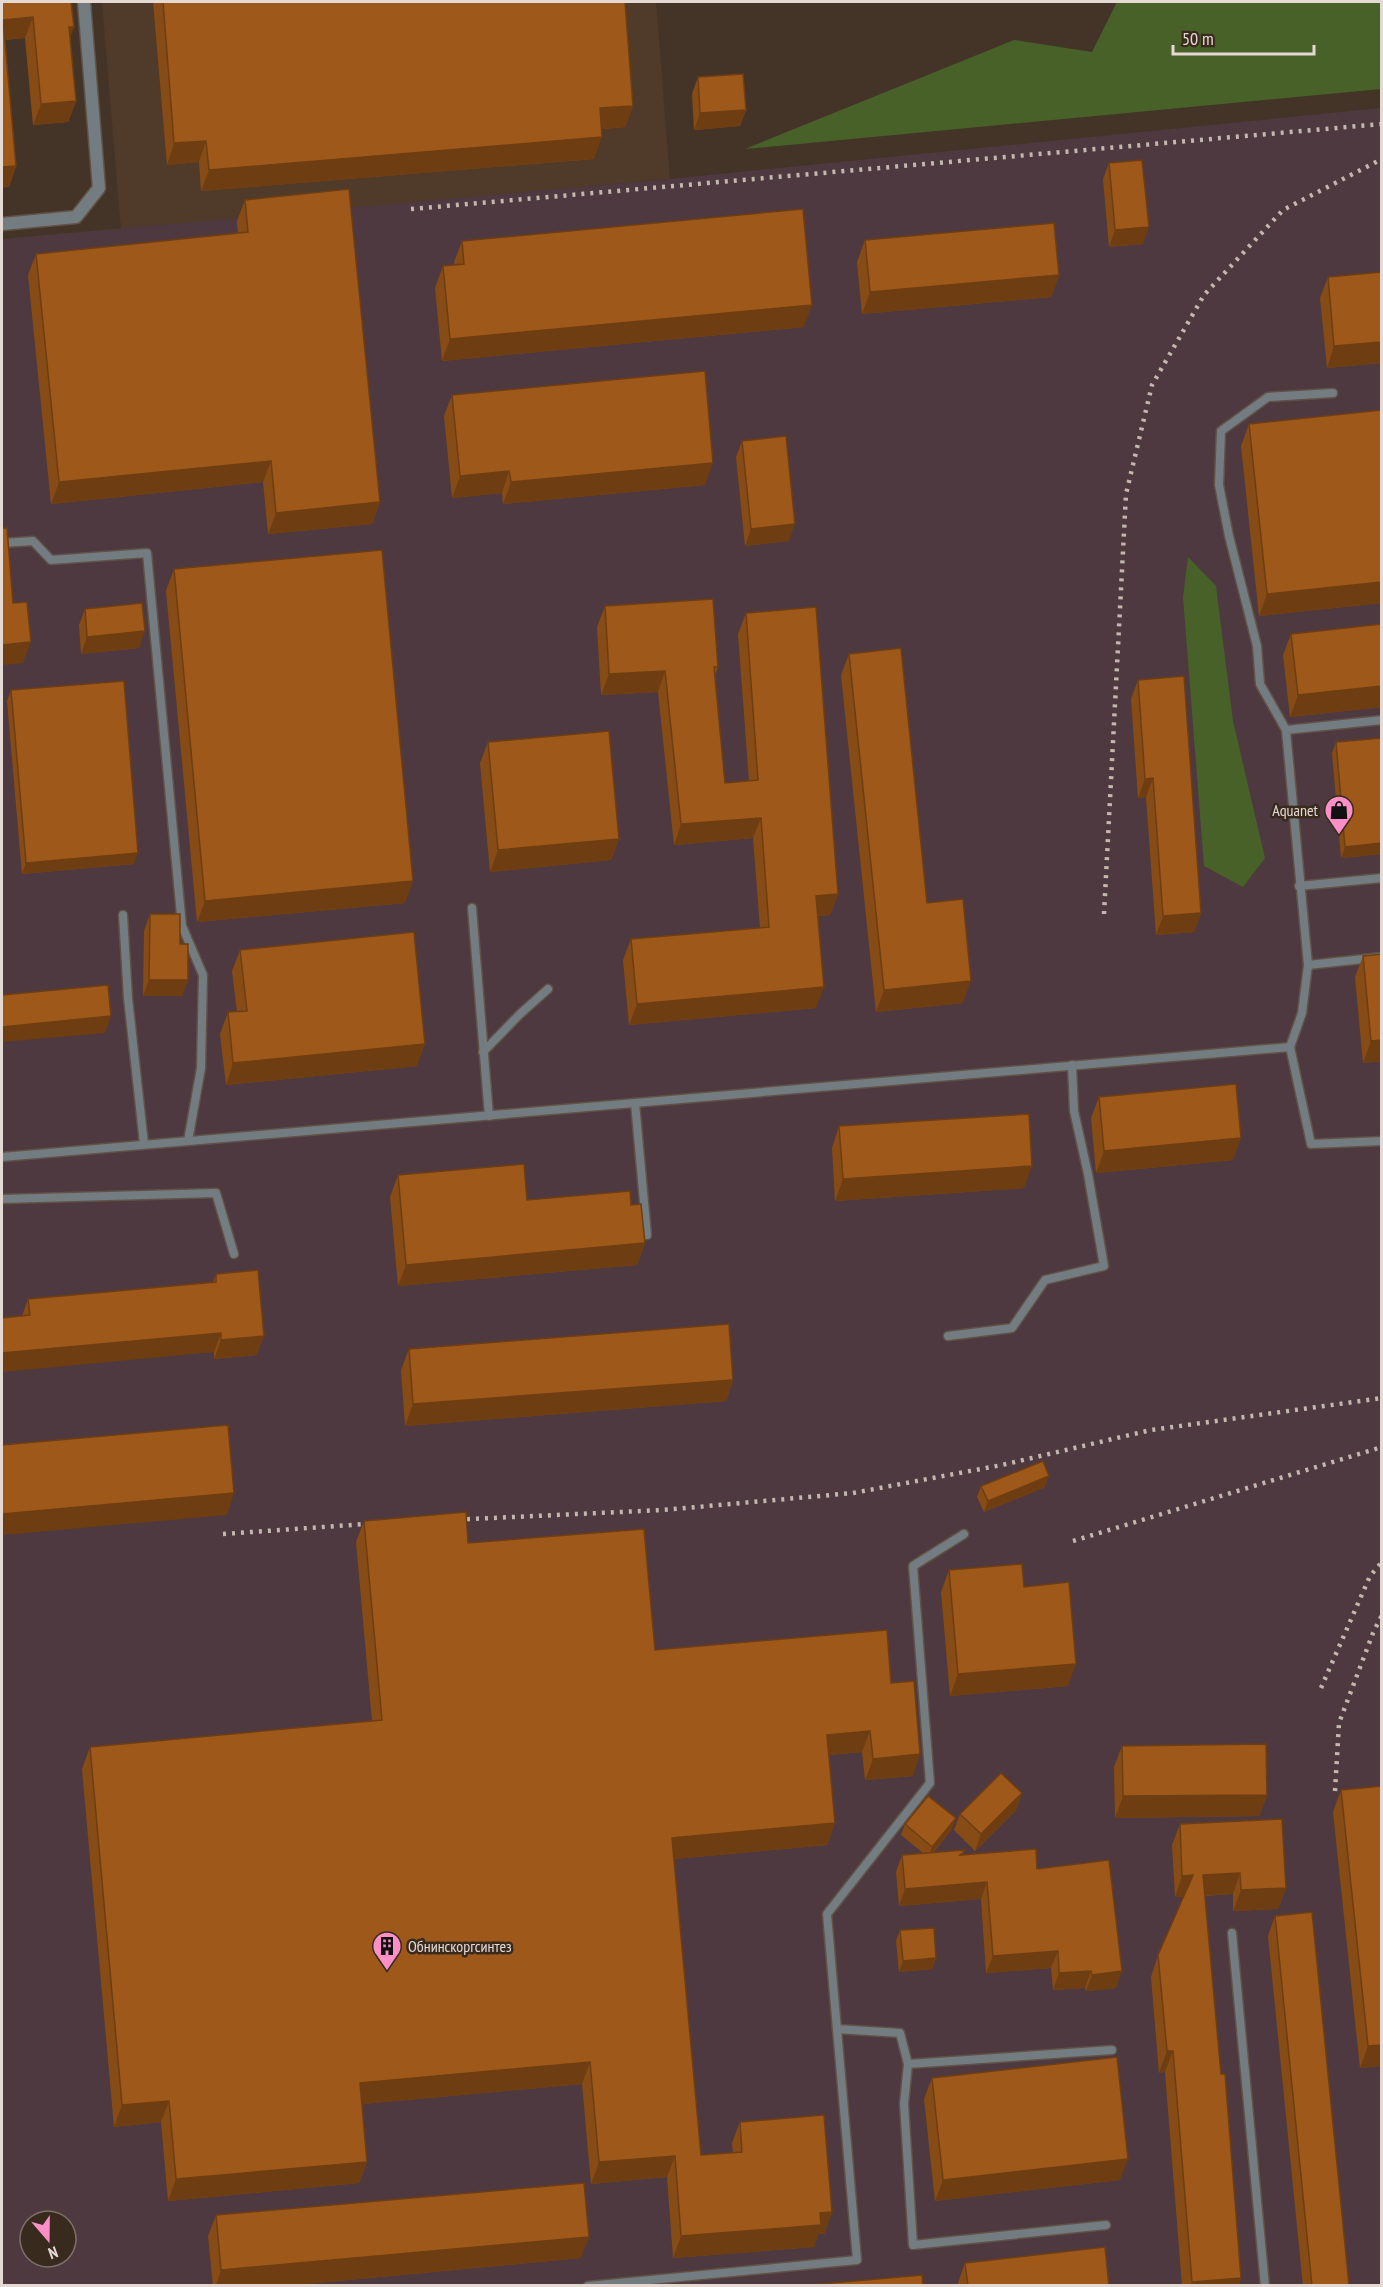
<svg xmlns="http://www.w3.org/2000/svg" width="1383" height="2287" font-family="'PT Sans Narrow',sans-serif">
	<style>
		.built { fill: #503a2a }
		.industrial { fill: #4d393f; fill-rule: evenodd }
		.green { fill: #476128 }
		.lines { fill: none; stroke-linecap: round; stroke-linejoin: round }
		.service-casing { stroke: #615247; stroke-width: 11 }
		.minor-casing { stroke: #615247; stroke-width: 15 }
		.service { stroke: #737c81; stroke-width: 8 }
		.minor { stroke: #737c81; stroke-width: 12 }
		.rail { stroke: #c3b8b0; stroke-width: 4.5; stroke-dasharray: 3 6; stroke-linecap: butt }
		.wall { fill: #874c16 }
		.shaded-wall { fill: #6e3e12 }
		.building { fill: #9d581a; stroke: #6e3e12; stroke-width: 1.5 }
		.labels { text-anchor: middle; stroke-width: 5; stroke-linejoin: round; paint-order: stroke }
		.poi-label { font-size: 16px; fill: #e4dad3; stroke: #392a1e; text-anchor: end }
	</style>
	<rect width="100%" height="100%" fill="#443428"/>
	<path class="built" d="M102,2H656L670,179L121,230Z"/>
	<path class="industrial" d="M1381,108V2285L2,2286V239L670,179ZM30,2221H66V2257H30Z"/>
	<g class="green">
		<path d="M1117,2H1381V89L745,149L1014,40L1092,52Z"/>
		<path d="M1188,557L1216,586L1233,721L1265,858L1243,887L1204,866L1183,597Z"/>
	</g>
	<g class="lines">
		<g class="service-casing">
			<g id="service">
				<path d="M2,543L33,541L51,560L147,553L182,926L203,975L201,1068L188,1141"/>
				<path d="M1286,730L1260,684L1257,646L1229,536L1219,485L1221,431L1268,397L1333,393"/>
				<path d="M1299,886L1382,878"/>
				<path d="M472,908L489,1116"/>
				<path d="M123,915L128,998L144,1144"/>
				<path d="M1308,965L1382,957"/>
				<path d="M1290,1047L1302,1013L1308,965L1286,730L1382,720"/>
				<path d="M483,1052L520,1014L548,989"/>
				<path d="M635,1103L647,1235"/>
				<path d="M2,1157L1290,1047L1311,1144L1382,1141"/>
				<path d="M2,1199L216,1193L234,1254"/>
				<path d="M948,1336L1012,1328L1045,1280L1104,1266L1088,1174L1074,1111L1072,1065"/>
				<path d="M1232,1933L1265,2286"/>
				<path d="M837,2029L900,2033L908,2064"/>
				<path d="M1106,2225L913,2245L904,2104L908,2064L1112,2050"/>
				<path d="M588,2286L857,2260L827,1914L930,1783L913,1566L964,1534"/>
			</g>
		</g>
		<g class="minor-casing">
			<path id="minor" d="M2,224L76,217L99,188L84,2"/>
		</g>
		<use href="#service" class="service"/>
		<use href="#minor" class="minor"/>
		<g class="rail">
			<path d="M411,209L1382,124"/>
			<path d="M1104,914L1126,494L1152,385L1204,295L1283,210L1382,159"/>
			<path d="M449,1520L663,1510L853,1493L1002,1465L1151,1430L1382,1398"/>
			<path d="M223,1534L380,1523"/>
			<path d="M1073,1541L1382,1447"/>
			<path d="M1321,1688L1370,1576L1382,1562"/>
			<path d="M1335,1791L1339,1723L1373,1633L1382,1615"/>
		</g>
	</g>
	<g class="wall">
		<path d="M2,2L70,37L76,101L68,122L33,125L25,38L5,40L16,166L9,187Z"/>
		<path d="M153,2H625L633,106L625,127L601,129L594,159L201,191L199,162L167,165Z"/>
		<path d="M698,77L746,110L740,126L694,130L692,94Z"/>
		<path d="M1109,163L1143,244L1109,247L1103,179Z"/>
		<path d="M245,200L380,502L372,524L268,534L263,482L51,504L28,275L36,254L238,233L237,221Z"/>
		<path d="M865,240L1059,275L1051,297L862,314L857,262Z"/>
		<path d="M462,241L804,327L442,361L435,288L443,266L455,265L454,262Z"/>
		<path d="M1382,272V363L1327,368L1320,298L1328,277Z"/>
		<path d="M452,395L705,485L503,504L502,493L452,498L444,416Z"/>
		<path d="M1382,410V603L1259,616L1241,446L1249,424Z"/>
		<path d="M742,441L789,541L745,546L736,457Z"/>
		<path d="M174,569L405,903L197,922L166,591Z"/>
		<path d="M605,606L718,667L715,675L725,783L749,781L738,634L746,613L838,894L830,915L818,916L816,1008L629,1025L623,960L631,939L760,928L753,838L674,845L658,692L601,695L597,627Z"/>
		<path d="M85,609L139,648L81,654L79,625Z"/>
		<path d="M1382,624V707L1290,717L1283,655L1291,634Z"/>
		<path d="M849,654L927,903L963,1003L876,1012L841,675Z"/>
		<path d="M1138,680L1201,913L1194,932L1156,935L1146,797L1138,798L1131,699Z"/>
		<path d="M11,690L134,864L22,874L7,701Z"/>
		<path d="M488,742L619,839L611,860L490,872L480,763Z"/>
		<path d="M1336,742L1382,854L1341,858L1332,753Z"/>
		<path d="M150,914L180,944L188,980L182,996H143L144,931Z"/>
		<path d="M240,950L417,1066L226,1085L220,1034L228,1012H237L232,971Z"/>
		<path d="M1363,956L1382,1061L1363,1063L1355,977Z"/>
		<path d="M1099,1097L1233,1160L1096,1173L1091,1118Z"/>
		<path d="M839,1126L1024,1188L835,1201L832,1148Z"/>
		<path d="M398,1175L527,1200L631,1205L645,1243L637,1265L398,1286L390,1197Z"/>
		<path d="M216,1274L257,1355L214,1359V1352L22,1316L28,1299L213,1282Z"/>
		<path d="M409,1349L733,1380L726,1401L405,1426L401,1370Z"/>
		<path d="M981,1486L1045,1487L984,1512L977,1497Z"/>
		<path d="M364,1521L468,1543L655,1650L891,1683L913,1776L865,1780L862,1752L829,1755L835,1823L827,1845L674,1859L701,2155L733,2153L732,2143L740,2122L832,2212L824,2234H818L814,2247L673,2258L667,2177L591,2184L582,2084L362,2104L367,2162L359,2183L168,2201L161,2122L114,2127L82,1769L90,1747L372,1721L356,1542Z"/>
		<path d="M949,1570L1068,1686L950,1696L941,1592Z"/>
		<path d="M1122,1746L1267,1795L1259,1816L1115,1818L1114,1767Z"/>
		<path d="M1382,1786V2066L1360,2068L1333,1812L1341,1790Z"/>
		<path d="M1022,1793L1016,1810L975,1851L954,1830L960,1814Z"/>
		<path d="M905,1824L952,1829L933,1853L965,1850L963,1855L1037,1869L1116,1988L1086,1991L1085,1988L1053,1990L1051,1968L986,1973L981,1899L899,1906L896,1872L902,1855L923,1853L901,1835Z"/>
		<path d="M1180,1824L1286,1888L1278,1909L1233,1911V1894L1205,1896L1221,2074L1241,2278L1239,2286H1182L1165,2072L1159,2073L1151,1977L1158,1955L1183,1897H1175L1172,1845Z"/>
		<path d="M1275,1916L1348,2286H1303L1268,1936Z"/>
		<path d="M900,1930L936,1958L932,1969L899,1972L896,1941Z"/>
		<path d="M932,2078L1120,2180L935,2201L924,2099Z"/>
		<path d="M216,2215L581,2258L285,2286H213L208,2236Z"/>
		<path d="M965,2263L1109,2286H958V2283Z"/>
	</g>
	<g class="shaded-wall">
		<path d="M33,17L25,38L2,40L3,20Z"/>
		<path d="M69,27H74L66,48Z"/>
		<path d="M76,101L68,122L33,125L41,104Z"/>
		<path d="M633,106L625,127L592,130L600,108Z"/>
		<path d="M746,110L740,126L694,130L700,113Z"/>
		<path d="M602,137L594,159L201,191L209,170Z"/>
		<path d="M206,141L199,162L167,165L174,143Z"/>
		<path d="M16,166L9,187L2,188V167Z"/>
		<path d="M1149,227L1143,244L1109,247L1115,230Z"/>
		<path d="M1059,275L1051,297L862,314L870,292Z"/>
		<path d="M812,305L804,327L442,361L450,339Z"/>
		<path d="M1382,342V363L1327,368L1334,346Z"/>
		<path d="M271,461L263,482L51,504L59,482Z"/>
		<path d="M713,463L705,485L503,504L511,482Z"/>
		<path d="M509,471L502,493L452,498L460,476Z"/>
		<path d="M380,502L372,524L268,534L276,513Z"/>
		<path d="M795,524L789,541L745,546L751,529Z"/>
		<path d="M1382,582V603L1259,616L1267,594Z"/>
		<path d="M145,631L139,648L81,654L87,637Z"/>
		<path d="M31,642L23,663L2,665V645Z"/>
		<path d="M665,671L658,692L601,695L609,674Z"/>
		<path d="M1382,686V707L1290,717L1298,695Z"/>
		<path d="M1153,778L1146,797L1138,798L1145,779Z"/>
		<path d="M761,818L753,838L674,845L681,824Z"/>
		<path d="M619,839L611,860L490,872L498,850Z"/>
		<path d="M1382,843V854L1341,858L1345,847Z"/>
		<path d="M138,853L134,864L22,874L26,863Z"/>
		<path d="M413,881L405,903L197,922L205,901Z"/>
		<path d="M838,894L830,915L809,917L816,896Z"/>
		<path d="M1201,913L1194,932L1156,935L1163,916Z"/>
		<path d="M149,980H188L182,996H143Z"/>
		<path d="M971,981L963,1003L876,1012L884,990Z"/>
		<path d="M824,987L816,1008L629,1025L637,1004Z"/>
		<path d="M111,1016L105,1033L2,1042V1027Z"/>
		<path d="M1382,1040V1061L1363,1063L1371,1041Z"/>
		<path d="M425,1044L417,1066L226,1085L233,1063Z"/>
		<path d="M1241,1138L1233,1160L1096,1173L1104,1151Z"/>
		<path d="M1032,1166L1024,1188L835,1201L843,1179Z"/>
		<path d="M645,1243L637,1265L398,1286L406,1265Z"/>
		<path d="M221,1333L214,1352L2,1372V1353Z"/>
		<path d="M264,1336L257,1355L214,1359L221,1340Z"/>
		<path d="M733,1380L726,1401L405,1426L413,1404Z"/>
		<path d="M1049,1476L1045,1487L984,1512L988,1501Z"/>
		<path d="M234,1493L227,1515L2,1535V1514Z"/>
		<path d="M1076,1664L1068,1686L950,1696L958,1674Z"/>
		<path d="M870,1731L862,1752L819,1756L827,1735Z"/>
		<path d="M920,1754L913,1776L865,1780L873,1759Z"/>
		<path d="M1022,1793L1016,1810L975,1851L981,1834Z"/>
		<path d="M1267,1795L1259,1816L1115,1818L1123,1796Z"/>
		<path d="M956,1818L952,1829L928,1858L932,1847Z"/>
		<path d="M835,1823L827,1845L664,1860L672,1838Z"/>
		<path d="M1240,1873L1233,1894L1196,1896L1203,1875Z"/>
		<path d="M1193,1875L1185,1897H1175L1182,1876Z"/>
		<path d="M987,1882L981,1899L899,1906L905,1889Z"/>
		<path d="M1286,1888L1278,1909L1233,1911L1241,1890Z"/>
		<path d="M1058,1951L1051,1968L986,1973L993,1956Z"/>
		<path d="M936,1958L932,1969L899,1972L903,1961Z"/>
		<path d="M1091,1971L1085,1988L1053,1990L1059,1973Z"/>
		<path d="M1122,1971L1116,1988L1086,1991L1092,1975Z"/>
		<path d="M1382,2045V2066L1360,2068L1368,2046Z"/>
		<path d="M1167,2051H1173L1165,2072L1159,2073Z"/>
		<path d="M590,2062L582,2084L352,2105L360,2083Z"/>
		<path d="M169,2101L161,2122L114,2127L122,2105Z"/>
		<path d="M675,2156L667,2177L591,2184L599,2162Z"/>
		<path d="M1128,2159L1120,2180L935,2201L943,2180Z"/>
		<path d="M367,2162L359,2183L168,2201L176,2179Z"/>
		<path d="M832,2212L824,2234H818L814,2247L673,2258L681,2236L820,2213Z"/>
		<path d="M589,2237L581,2258L285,2286H216L221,2270Z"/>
		<path d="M1241,2278L1239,2286H1191L1192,2282Z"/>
	</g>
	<g class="building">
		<path d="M2,2H71L74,27H69L76,101L41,104L33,17L3,20L16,166L2,167Z"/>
		<path d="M163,2H625L633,106L600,108L602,137L209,170L206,141L174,143Z"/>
		<path d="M743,74L746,110L700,113L698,77Z"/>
		<path d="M1142,160L1149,227L1115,230L1109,163Z"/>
		<path d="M349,189L380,502L276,513L271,461L59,482L36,254L248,232L245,200Z"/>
		<path d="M803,209L812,305L450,339L443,266L464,264L462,241Z"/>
		<path d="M1054,223L1059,275L870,292L865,240Z"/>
		<path d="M1382,272V342L1334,346L1328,277Z"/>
		<path d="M705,371L713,463L511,482L509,471L460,476L452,395Z"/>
		<path d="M1382,410V582L1267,594L1249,424Z"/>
		<path d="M786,436L795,524L751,529L742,441Z"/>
		<path d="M2,528H7L13,603L27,602L31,642L2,645Z"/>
		<path d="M382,550L413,881L205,901L174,569Z"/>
		<path d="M713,599L718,667H714L725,783L758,780L746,613L816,607L838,894L816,896L824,987L637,1004L631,939L769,927L761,818L681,824L665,671L609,674L605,606Z"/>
		<path d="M142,603L145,631L87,637L85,609Z"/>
		<path d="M1382,624V686L1298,695L1291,634Z"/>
		<path d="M901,648L927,903L963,899L971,981L884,990L849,654Z"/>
		<path d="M1184,676L1201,913L1163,916L1153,778L1145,779L1138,680Z"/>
		<path d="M124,681L138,853L26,863L11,690Z"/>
		<path d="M609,731L619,839L498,850L488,742Z"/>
		<path d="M1382,738V843L1345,847L1336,742Z"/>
		<path d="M150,914H180V944H188V980H149Z"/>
		<path d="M414,932L425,1044L233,1063L228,1012L247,1011L240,950Z"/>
		<path d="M1382,954V1040L1371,1041L1363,956Z"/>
		<path d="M108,985L111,1016L2,1027V995Z"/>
		<path d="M1236,1084L1241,1138L1104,1151L1099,1097Z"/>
		<path d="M1029,1114L1032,1166L843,1179L839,1126Z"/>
		<path d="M524,1164L527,1200L630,1191L631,1205L641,1204L645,1243L406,1265L398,1175Z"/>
		<path d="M258,1270L264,1336L221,1340V1333L2,1353V1318L30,1315L28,1299L216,1282V1274Z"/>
		<path d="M729,1324L733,1380L413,1404L409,1349Z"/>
		<path d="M228,1425L234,1493L2,1514V1445Z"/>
		<path d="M1043,1461L1049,1476L988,1501L981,1486Z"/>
		<path d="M466,1512L468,1543L644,1529L655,1650L887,1630L891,1683L914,1681L920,1754L873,1759L870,1731L827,1735L835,1823L672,1838L701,2155L742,2152L740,2122L824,2115L832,2212L820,2213L821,2225L681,2236L675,2156L599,2162L590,2062L360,2083L367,2162L176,2179L169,2101L122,2105L90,1747L382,1720L364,1521Z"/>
		<path d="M1022,1564L1024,1587L1069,1582L1076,1664L958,1674L949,1570Z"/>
		<path d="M1266,1744L1267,1795L1123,1796L1122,1746Z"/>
		<path d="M1001,1773L1022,1793L981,1834L960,1814Z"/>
		<path d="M1382,1786V2045L1368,2046L1341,1790Z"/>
		<path d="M928,1796L956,1818L932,1847L905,1824Z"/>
		<path d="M1282,1819L1286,1888L1241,1890L1240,1873L1203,1875L1221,2074H1225L1241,2278L1192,2282L1173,2051H1167L1158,1955L1193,1875L1182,1876L1180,1824Z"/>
		<path d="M1036,1849L1037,1869L1109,1860L1122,1971L1092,1975L1091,1971L1059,1973L1058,1951L993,1956L987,1882L905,1889L902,1855L965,1850L960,1855Z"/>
		<path d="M1312,1912L1349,2285L1341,2286H1312L1275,1916Z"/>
		<path d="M934,1928L936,1958L903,1961L900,1930Z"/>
		<path d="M1117,2057L1128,2159L943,2180L932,2078Z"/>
		<path d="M584,2183L589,2237L221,2270L216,2215Z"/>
		<path d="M1105,2247L1109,2286H968L965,2263Z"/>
		<path d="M922,2275L923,2286H799Z"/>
	</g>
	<defs>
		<g id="shop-pin" transform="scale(1.5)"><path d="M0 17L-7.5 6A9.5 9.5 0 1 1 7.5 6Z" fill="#fb8fc6" stroke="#392a1e"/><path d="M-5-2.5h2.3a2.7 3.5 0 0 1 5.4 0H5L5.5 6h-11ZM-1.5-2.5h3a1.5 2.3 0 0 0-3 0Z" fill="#111"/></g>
		<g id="building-pin" transform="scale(1.5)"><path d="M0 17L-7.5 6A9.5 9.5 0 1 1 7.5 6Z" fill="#fb8fc6" stroke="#392a1e"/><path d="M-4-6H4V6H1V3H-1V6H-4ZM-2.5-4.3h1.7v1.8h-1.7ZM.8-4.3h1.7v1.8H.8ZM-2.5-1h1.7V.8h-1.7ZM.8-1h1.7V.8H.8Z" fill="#111"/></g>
	</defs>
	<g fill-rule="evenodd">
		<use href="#shop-pin" x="1339" y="810"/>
		<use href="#building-pin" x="387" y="1946"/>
	</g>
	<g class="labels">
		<g class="poi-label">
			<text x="1318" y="816">Aquanet</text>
			<text x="408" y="1952" text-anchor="start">Обнинскоргсинтез</text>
		</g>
	</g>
	<rect width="1383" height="2287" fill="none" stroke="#e4dad3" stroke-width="6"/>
	<g transform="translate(48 2239) rotate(160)"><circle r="28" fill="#392a1e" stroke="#7d7066" stroke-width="1.5"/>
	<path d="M0-4.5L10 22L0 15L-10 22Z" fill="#fb8fc6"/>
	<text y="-9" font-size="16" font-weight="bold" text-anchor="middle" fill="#e4dad3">N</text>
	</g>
	<path d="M1173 45v9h141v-9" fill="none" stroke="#e4dad3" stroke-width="3"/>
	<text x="1182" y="45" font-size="18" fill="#e4dad3" stroke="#392a1e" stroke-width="4.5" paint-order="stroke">50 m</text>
</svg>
